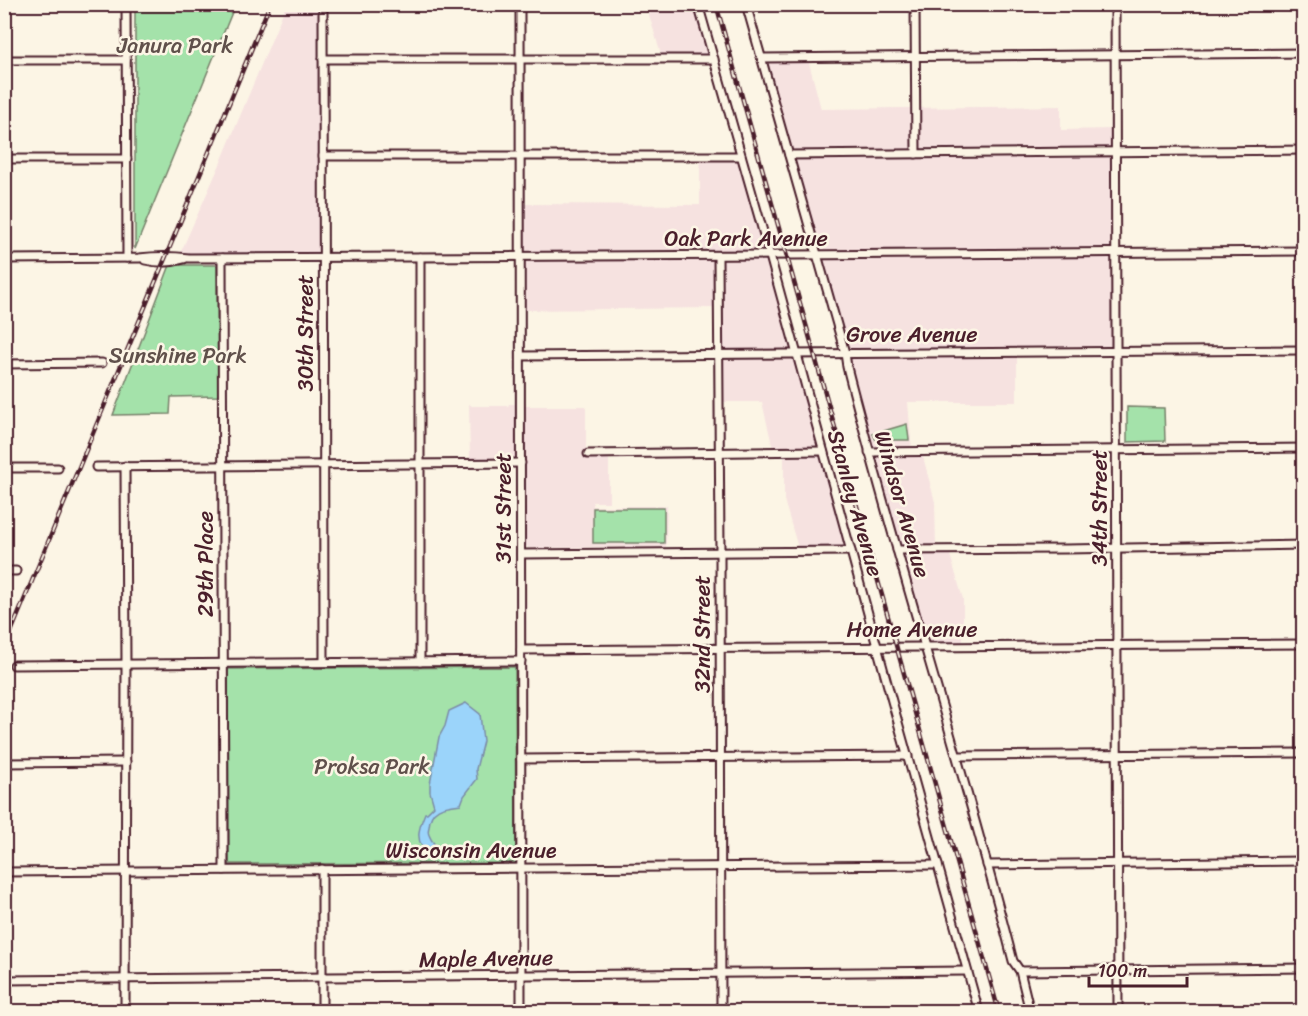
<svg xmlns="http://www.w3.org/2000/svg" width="1308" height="1016" font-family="Sriracha,sans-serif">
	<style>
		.built { fill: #f6e2e0 }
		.green { fill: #a4e2aa; stroke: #77806a; stroke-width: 1.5 }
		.water { fill: #9bd4fa; stroke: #7b8ca7; stroke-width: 1.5 }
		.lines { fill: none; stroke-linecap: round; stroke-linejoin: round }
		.minor-casing { stroke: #4a1f2b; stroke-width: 11 }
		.minor { stroke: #fcf5e5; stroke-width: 7 }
		.rail-casing { stroke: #4a1f2b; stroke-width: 4.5 }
		.rail { stroke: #fcf5e5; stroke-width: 2; stroke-dasharray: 7; stroke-linecap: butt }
		.labels { text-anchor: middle; stroke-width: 5; stroke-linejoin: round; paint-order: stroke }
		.park-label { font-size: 22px; fill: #60504b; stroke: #fcf5e5 }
		.street-label { font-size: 22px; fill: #4a1f2b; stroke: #fcf5e5 }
	</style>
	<rect width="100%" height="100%" fill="#fcf5e5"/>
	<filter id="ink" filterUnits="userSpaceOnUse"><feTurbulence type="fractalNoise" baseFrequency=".0167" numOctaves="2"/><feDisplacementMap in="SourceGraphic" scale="12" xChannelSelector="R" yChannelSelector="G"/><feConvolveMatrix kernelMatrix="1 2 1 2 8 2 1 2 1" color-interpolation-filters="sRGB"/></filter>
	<g filter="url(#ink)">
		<g class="built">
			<path d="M286,5H321V256H179L221,162Z"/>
			<path d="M646,5H696L711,58H662Z"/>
			<path d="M808,59L821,109L1061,106V130L1114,129L1115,350L846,352L763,60Z"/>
			<path d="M700,159H740L768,254L720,255L717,308L522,310V204L700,205Z"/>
			<path d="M719,257H769L795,352L720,353Z"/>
			<path d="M1017,353V402H908L912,452L922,453L935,502L936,548H948L963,599V646H927L873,453L847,354Z"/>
			<path d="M796,354L821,449H773L762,402H720V355Z"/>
			<path d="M469,404L472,406H508L509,404H517L523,406H586V456L588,458H609V502H593V506H667L666,547L528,548L525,544V460H482L470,461Z"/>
			<path d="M784,452L822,453L848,547L798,548L784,500Z"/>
		</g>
		<g class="green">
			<path d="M135,5H235L135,249Z"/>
			<path d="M170,265H217L218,396L171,397L170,414L113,415Z"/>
			<path d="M1127,407L1164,408L1165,441L1127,442Z"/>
			<path d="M907,424L909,440H876L873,434Z"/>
			<rect x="593" y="508" width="71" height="35"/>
			<path d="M515,667L516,863L229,864L228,669Z"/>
		</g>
		<path class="water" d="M466,703L480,714L483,741L476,769L477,779L464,796L461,804C444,806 430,807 429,827C428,830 428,834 430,837C431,840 433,842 435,845L430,853C413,844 419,827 425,813H427L434,806L430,792V784L439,737L445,726L449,711Z"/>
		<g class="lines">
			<g class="minor-casing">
				<g id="minor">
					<path d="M126,4L127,258"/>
					<path d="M323,4L324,662"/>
					<path d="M520,4L521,1012"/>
					<path d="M698,4L770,256L892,701L979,1012"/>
					<path d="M746,4L845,353L847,367C898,566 962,762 1013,961L1020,971L1030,1012"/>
					<path d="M915,4L916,154"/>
					<path d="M1115,4L1118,1012"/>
					<path d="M762,58L1304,53"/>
					<path d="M323,59H714"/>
					<path d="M4,60H126"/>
					<path d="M789,155L1304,150"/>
					<path d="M323,156H741"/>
					<path d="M4,159H127"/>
					<path d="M718,256L720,551L721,1012"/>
					<path d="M420,257V662"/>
					<path d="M222,258L224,870"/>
					<path d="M4,259L139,258C156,256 172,256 189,258L795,255L1304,251"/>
					<path d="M145,260C158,263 171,263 184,259"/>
					<path d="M521,356L1304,350"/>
					<path d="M4,364L102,363"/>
					<path d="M869,452L1304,448"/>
					<path d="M588,454L823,451"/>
					<path d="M125,466L126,664L125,1012"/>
					<path d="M96,467L521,463"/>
					<path d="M4,468H58"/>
					<path d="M897,550L1066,549L1304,545"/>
					<path d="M521,554L851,551"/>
					<path d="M4,571H16"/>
					<path d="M521,650L1304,644"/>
					<path d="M14,665L521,661"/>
					<path d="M957,756L1304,753"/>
					<path d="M521,759L908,756"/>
					<path d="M4,763L126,762"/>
					<path d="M987,865L1304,861"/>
					<path d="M4,872L938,865"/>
					<path d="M1020,971L1304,968"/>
					<path d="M4,980L967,971"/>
					<path d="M322,1012V869"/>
				</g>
			</g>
			<use href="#minor" class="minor"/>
			<g class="rail-casing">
				<g id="rail">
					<path d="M716,4L999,1012"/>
					<path d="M4,649L270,4"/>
				</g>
			</g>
			<use href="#rail" class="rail"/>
		</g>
	</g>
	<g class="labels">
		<g class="park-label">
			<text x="175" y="53">Janura Park</text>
			<text x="178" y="363">Sunshine Park</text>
			<text x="372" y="774">Proksa Park</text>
		</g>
		<g class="street-label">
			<text x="746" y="246">Oak Park Avenue</text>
			<text transform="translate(305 333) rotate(-90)" y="8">30th Street</text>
			<text x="912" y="342">Grove Avenue</text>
			<text transform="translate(856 503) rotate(74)" y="8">Stanley Avenue</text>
			<text transform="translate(903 504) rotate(74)" y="8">Windsor Avenue</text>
			<text transform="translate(503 508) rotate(-90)" y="8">31st Street</text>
			<text transform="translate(1099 508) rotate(-90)" y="8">34th Street</text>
			<text transform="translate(205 564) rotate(-90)" y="8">29th Place</text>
			<text x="912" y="637">Home Avenue</text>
			<text transform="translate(702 634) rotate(-90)" y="8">32nd Street</text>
			<text x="471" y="858">Wisconsin Avenue</text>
			<text transform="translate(486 958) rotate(-1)" y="8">Maple Avenue</text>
		</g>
	</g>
	<rect width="1308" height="1016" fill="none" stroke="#fcf5e5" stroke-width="24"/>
	<rect x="12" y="12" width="1284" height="992" fill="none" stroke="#4a1f2b" stroke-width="2" filter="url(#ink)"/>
	<path d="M1089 977v9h98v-9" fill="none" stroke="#4a1f2b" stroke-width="3"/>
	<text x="1098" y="977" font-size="18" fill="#4a1f2b" stroke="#fcf5e5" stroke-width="4.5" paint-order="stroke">100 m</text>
</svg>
